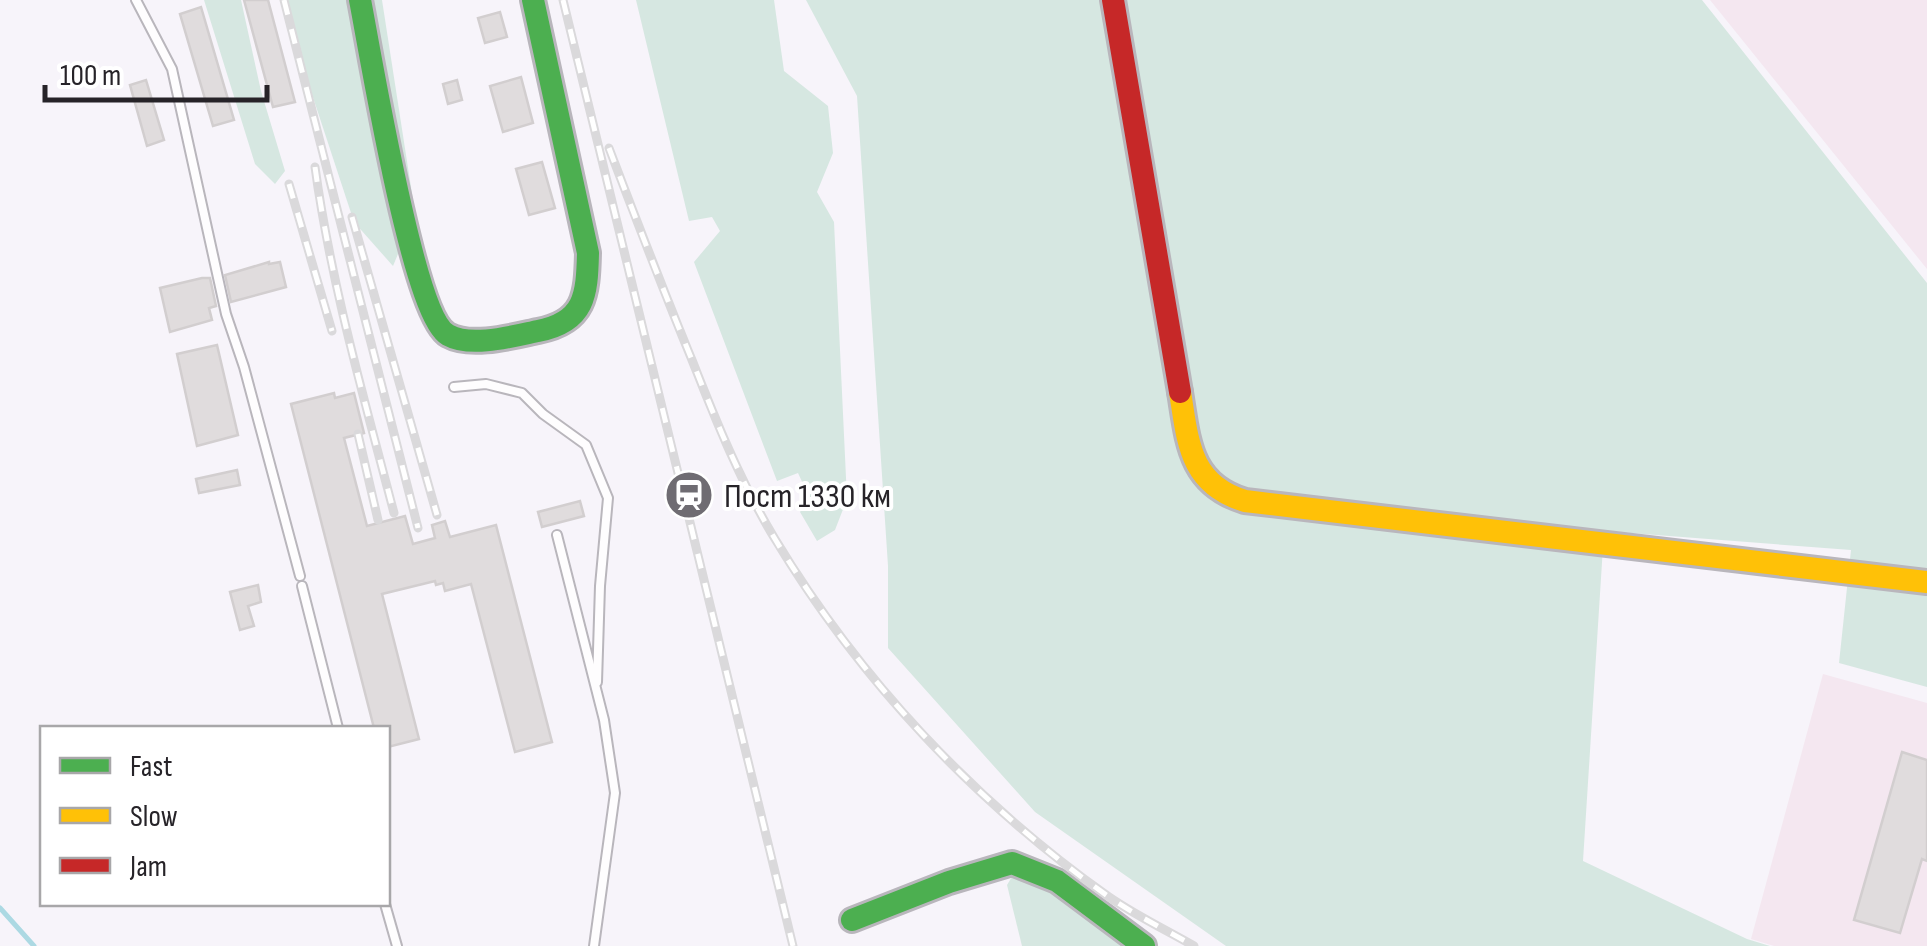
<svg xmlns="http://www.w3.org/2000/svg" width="1927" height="946" font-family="'Sofia Sans Condensed',sans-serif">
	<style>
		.industrial { fill: #f4e7f0 }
		.green { fill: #d6e7e1 }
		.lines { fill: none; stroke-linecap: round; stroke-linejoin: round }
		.stream { stroke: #acd9e3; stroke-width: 5 }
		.building { fill: #e0dcdd; stroke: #d2cecf; stroke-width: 2.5 }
		.lane-casing { stroke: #b9b6bc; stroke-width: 12 }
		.fast-casing { stroke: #b9b6bc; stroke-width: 28 }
		.slow-casing { stroke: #b9b6bc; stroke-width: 28 }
		.jam-casing { stroke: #b9b6bc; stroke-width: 28 }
		.lane { stroke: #fefdfe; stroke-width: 8 }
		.fast { stroke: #4caf50; stroke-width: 22 }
		.slow { stroke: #ffc107; stroke-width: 22 }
		.jam { stroke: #c62828; stroke-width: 22 }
		.rail-casing { stroke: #dad9db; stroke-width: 9 }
		.rail { stroke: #fff; stroke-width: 5; stroke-dasharray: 15; stroke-linecap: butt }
		.labels { text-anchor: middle; stroke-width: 8; stroke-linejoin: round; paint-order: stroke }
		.poi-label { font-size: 35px; fill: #262328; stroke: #fff; text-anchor: start }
	</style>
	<rect width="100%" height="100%" fill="#f7f4fa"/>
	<g class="industrial">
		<path d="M1710,0H1927V269Z"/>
		<path d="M1823,674L1927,703V946H1774L1751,939Z"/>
	</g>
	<g class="green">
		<path d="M204,0H241L261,91L285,171L275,184L255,164Z"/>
		<path d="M281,0H382L415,213L393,266L354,222Z"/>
		<path d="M636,0H774L784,71L828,106L833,153L817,192L834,222L847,499L835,530L817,541L800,512L810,499L798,473L777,481L694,262L720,231L712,217L689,221Z"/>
		<path d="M806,0H1702L1927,283V687L1839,663L1851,550L1604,531L1583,861L1747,939L1770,946H1226L1035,812L888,648V566L857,96Z"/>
		<path d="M1019,865L1142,946H1022L1007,885Z"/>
	</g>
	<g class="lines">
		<path class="stream" d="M0,908L34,946"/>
	</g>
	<g class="building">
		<path d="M244,0H268L295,102L273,107Z"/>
		<path d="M201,7L234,120L213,126L180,14Z"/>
		<path d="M500,12L507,37L485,43L478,18Z"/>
		<path d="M521,77L533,123L503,132L490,86Z"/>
		<path d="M146,80L164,140L147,146L130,85Z"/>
		<path d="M457,80L462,100L448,104L443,84Z"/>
		<path d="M542,162L555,208L529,215L516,169Z"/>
		<path d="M269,262V264L280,262L286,287L231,302L225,275Z"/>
		<path d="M202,278H210L216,306L209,308L212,320L170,332L160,288Z"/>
		<path d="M217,345L238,435L197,446L177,354Z"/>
		<path d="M334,393L335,398L354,393L364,433L344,438L367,526L405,516L413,544L435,538L432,525L445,521L450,537L496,525L552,742L515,752L471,584L445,591L443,583L436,585L435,581L382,594L419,739L388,747V728H374L291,404Z"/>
		<path d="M237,470L240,485L199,493L196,479Z"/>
		<path d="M580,501L584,516L542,527L538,512Z"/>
		<path d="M258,585L261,602L248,606L254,626L240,630L230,592Z"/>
		<path d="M1902,752L1927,760V861L1922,859L1900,933L1854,920Z"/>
	</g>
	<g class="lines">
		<g class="lane-casing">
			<g id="lane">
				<path d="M136,0L172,69L226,314L244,367L300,576"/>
				<path d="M454,387L486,384L522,393L543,414L586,445L608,498L600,586L597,682"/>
				<path d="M557,535L604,720L615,793L594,946"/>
				<path d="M302,586L338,728"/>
				<path d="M385,904L397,946"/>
			</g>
		</g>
		<g class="fast-casing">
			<g id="fast">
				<path d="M360,0C370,51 413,316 448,335C471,348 514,336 538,331C585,322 587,295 588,253L533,0"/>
				<path d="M852,920L949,882L1012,863L1057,881L1144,946"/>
			</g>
		</g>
		<g class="slow-casing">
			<path id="slow" d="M1180,392C1188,441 1189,484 1245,501L1927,582"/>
		</g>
		<g class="jam-casing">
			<path id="jam" d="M1113,0L1180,392"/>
		</g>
		<use href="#lane" class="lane"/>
		<use href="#fast" class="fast"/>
		<use href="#slow" class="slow"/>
		<use href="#jam" class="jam"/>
		<g class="rail-casing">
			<g id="rail">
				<path d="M284,0L418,528"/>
				<path d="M563,0L793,946"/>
				<path d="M609,148C636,219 663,290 692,360C716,421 741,483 775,539C860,680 975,802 1109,897C1135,915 1166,930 1194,946"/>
				<path d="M315,167C331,284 364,398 394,513"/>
				<path d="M289,184L332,331"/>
				<path d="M352,217L437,515"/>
				<path d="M358,434L378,520"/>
			</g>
		</g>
		<use href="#rail" class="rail"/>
	</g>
	<defs>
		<g id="station-disc" transform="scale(2.5)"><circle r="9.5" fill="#6f6c72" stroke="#fff"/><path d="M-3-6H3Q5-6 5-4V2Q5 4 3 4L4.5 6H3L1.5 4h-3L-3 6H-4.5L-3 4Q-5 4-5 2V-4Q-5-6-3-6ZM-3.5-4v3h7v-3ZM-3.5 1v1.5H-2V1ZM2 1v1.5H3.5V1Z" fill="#fff"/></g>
	</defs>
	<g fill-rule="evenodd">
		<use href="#station-disc" x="689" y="495"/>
	</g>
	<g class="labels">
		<g class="poi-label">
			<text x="724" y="507">Пост 1330 км</text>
		</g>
	</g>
	<rect x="40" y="726" width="350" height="180" fill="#ffffff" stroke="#a8a7a9" stroke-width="2.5"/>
	<rect x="60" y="758" width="50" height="15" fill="#4caf50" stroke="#a8a7a9" stroke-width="2.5"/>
	<text x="130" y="776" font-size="30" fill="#262328">Fast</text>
	<rect x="60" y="808" width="50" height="15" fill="#ffc107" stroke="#a8a7a9" stroke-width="2.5"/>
	<text x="130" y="826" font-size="30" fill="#262328">Slow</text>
	<rect x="60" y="858" width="50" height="15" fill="#c62828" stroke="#a8a7a9" stroke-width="2.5"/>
	<text x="130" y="876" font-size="30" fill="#262328">Jam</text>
	<path d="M45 85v15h222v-15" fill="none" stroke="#262328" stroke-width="5"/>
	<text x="60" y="85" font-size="30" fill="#262328" stroke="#ffffff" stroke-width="8" paint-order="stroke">100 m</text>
</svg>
